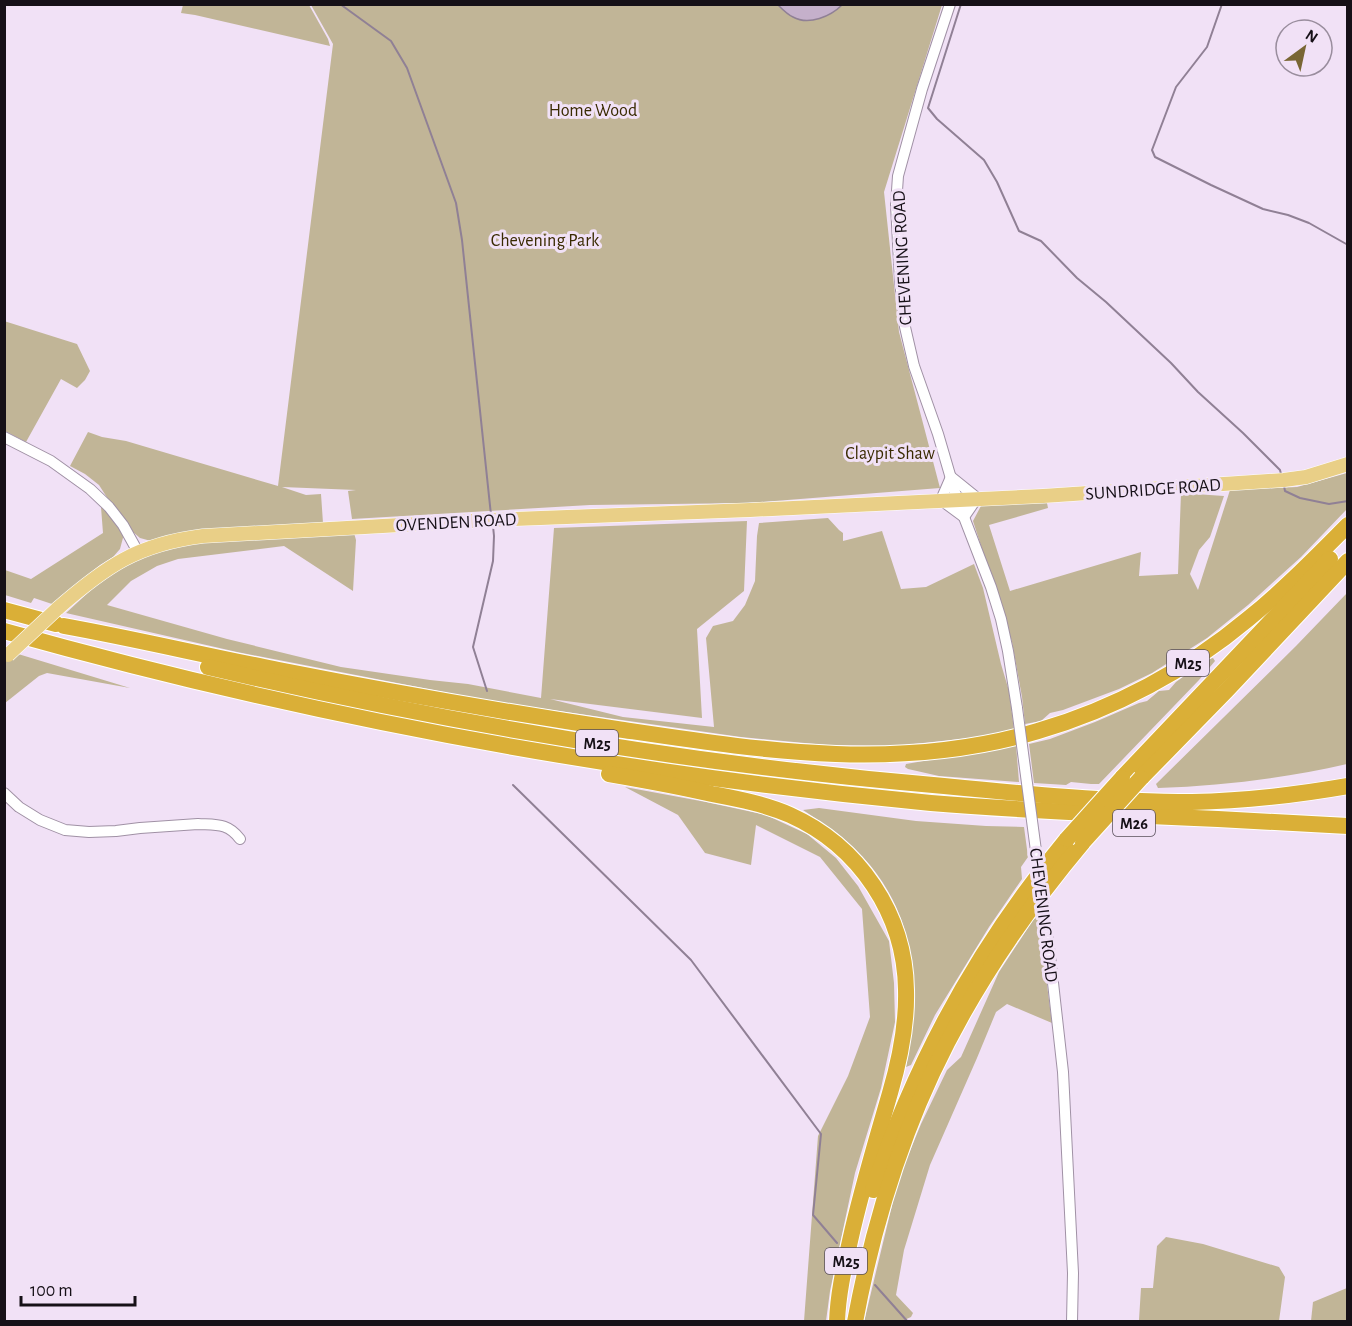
<svg xmlns="http://www.w3.org/2000/svg" width="1352" height="1326" font-family="'Alegreya Sans',sans-serif">
	<style>
		.green { fill: #c1b597 }
		.water { fill: #c5b0cb; stroke: #908095; stroke-width: 1.5 }
		.lines { fill: none; stroke-linecap: round; stroke-linejoin: round }
		.stream { stroke: #908095; stroke-width: 2 }
		.minor-casing { stroke: #a091a5; stroke-width: 12 }
		.major-casing { stroke: #fff; stroke-width: 15 }
		.highway-casing { stroke: #fff; stroke-width: 18 }
		.minor { stroke: #fff; stroke-width: 10 }
		.major { stroke: #e9cf87; stroke-width: 14 }
		.highway { stroke: #daaf37; stroke-width: 16 }
		.minor-bridge-casing { stroke: #a091a5; stroke-width: 12; stroke-linecap: butt }
		.major-bridge-casing { stroke: #fff; stroke-width: 15; stroke-linecap: butt }
		.highway-bridge-casing { stroke: #fff; stroke-width: 18; stroke-linecap: butt }
		.minor-bridge { stroke: #fff; stroke-width: 10 }
		.major-bridge { stroke: #e9cf87; stroke-width: 14 }
		.highway-bridge { stroke: #daaf37; stroke-width: 16 }
		.labels { text-anchor: middle; stroke-width: 6; stroke-linejoin: round; paint-order: stroke }
		.shield { fill: #f1e1f6; stroke: #584f5a; stroke-width: 1.5 }
		.shield-label { font-size: 16px; font-weight: bold; fill: #161017 }
		.park-label { font-size: 18px; fill: #392a01; stroke: #f1e1f6 }
		.street-label { font-size: 18px; fill: #161017; stroke: #f1e1f6 }
	</style>
	<rect width="100%" height="100%" fill="#f1e1f6"/>
	<g class="green">
		<path d="M183,5H309L328,39L330,46L195,15L181,13Z"/>
		<path d="M311,5H942L884,192L899,332L940,488L748,503L590,505L352,519L348,491L356,490L282,487L306,495L321,494L323,523L151,541L140,538L133,532L108,499L99,485L85,474L70,466L88,432L102,437L126,441L278,486L333,44Z"/>
		<path d="M4,321L77,344L90,371L85,380L77,388L61,379L26,442L5,431Z"/>
		<path d="M1347,473V509L1301,557L1248,605L1207,638L1152,673L1119,689L1063,710L1050,713L1041,721L1025,724L1022,697L1012,642L973,521L982,504L1046,498L1048,508L989,525L1010,591L1141,552L1139,576L1178,574L1181,493L1224,496L1210,537L1199,550L1190,574L1198,590L1230,490L1297,487Z"/>
		<path d="M101,507L120,525L124,534L120,549L113,557L100,565L52,604L34,598L31,603L5,595V570L31,579L103,533Z"/>
		<path d="M828,518L839,530L843,533V541L882,531L901,589L926,587L974,564L983,588L1001,664L1009,691L1014,729L979,737L895,746L826,745L741,737L495,702L237,652L66,613L104,578L121,566L180,544L354,533L356,540L353,591L284,546L178,559L157,566L131,581L107,605L227,639L341,667L430,680L468,684L541,698L554,528L747,521L744,591L697,629L702,718L550,699L623,717L714,727L706,638L713,626L733,621L745,605L755,581L757,536L759,523Z"/>
		<path d="M1347,593V764C1285,778 1223,786 1158,788L1156,784L1296,646Z"/>
		<path d="M5,650L130,688L47,673L39,676L5,703Z"/>
		<path d="M1213,658L1215,661L1199,680L1099,784H1091L1071,782L1066,785L1034,783L1029,744L1050,739L1095,722L1139,703L1147,701L1159,691L1169,690L1176,682L1187,674L1196,671L1209,659Z"/>
		<path d="M1016,745L1019,782L939,776L908,769L905,767L906,764Z"/>
		<path d="M625,787L706,802L766,815L807,834L836,858L858,886L889,941L894,983L895,1022L881,1088L855,1173L830,1291L826,1321H804L818,1136L848,1076L870,1017L862,909L820,857L756,825L751,865L705,853L678,815Z"/>
		<path d="M819,808L916,821L986,826L1024,827L1028,857L1021,867L1022,879L989,927L935,1015L911,1065L906,1067C922,987 917,909 855,849C839,833 821,822 803,810Z"/>
		<path d="M1038,916L1052,1023L1007,1004L996,1012L977,1058L930,1165L904,1250L896,1295L913,1313L911,1317L902,1321L864,1322L894,1197L905,1163L921,1124L947,1070L961,1057L999,972L1022,937L1033,920Z"/>
		<path d="M1166,1237L1203,1244L1279,1267L1285,1277L1279,1321L1150,1322L1139,1320L1141,1288H1153L1157,1246Z"/>
		<path d="M1347,1288V1321H1311L1313,1302Z"/>
	</g>
	<path class="water" d="M778,5H842C831,16 809,26 793,17C788,15 782,9 778,5Z"/>
	<g class="lines">
		<g class="stream">
			<path d="M340,4L391,41L407,68L456,203L462,240L491,515"/>
			<path d="M961,4L928,108L937,119L984,160L997,182L1019,231L1041,241L1077,278L1106,302L1171,363L1198,392L1243,433L1280,470L1281,474"/>
			<path d="M1222,4L1207,47L1176,87L1152,150L1155,157L1211,185L1263,209L1288,215L1309,223L1348,245"/>
			<path d="M1284,486L1285,491L1300,498L1329,504L1348,501"/>
			<path d="M487,691L473,647L493,561L494,536L493,526"/>
			<path d="M513,785L691,960L821,1134L813,1215L837,1243"/>
			<path d="M875,1285L908,1322"/>
		</g>
		<g class="minor-casing">
			<g id="minor">
				<path d="M950,4L922,89L898,176L896,205L900,281L905,327L914,366L938,434L957,499L991,587L1001,619L1008,651L1017,708"/>
				<path d="M4,437L51,461L90,489L109,507L123,525L138,552"/>
				<path d="M951,477L977,498L964,517L941,500Z"/>
				<path d="M4,793L19,807L40,820L65,830L89,832L116,831L140,828L198,824C217,825 228,823 240,839"/>
				<path d="M1050,956L1063,1072L1073,1273L1072,1322"/>
			</g>
		</g>
		<g class="major-casing">
			<path id="major" d="M57,609C106,566 138,544 203,536L489,520L750,510L1043,496L1284,480L1306,477L1348,464"/>
		</g>
		<g class="highway-casing">
			<g id="highway">
				<path d="M4,610L56,624"/>
				<path d="M64,626C136,639 207,656 279,670C391,692 504,712 617,729C759,750 897,773 1038,731C1114,709 1187,670 1248,619C1284,590 1316,557 1348,525"/>
				<path d="M4,631C307,716 618,774 931,803C1027,811 1122,815 1218,819C1261,821 1304,824 1348,826"/>
				<path d="M208,667C450,724 697,765 944,786C1026,794 1110,802 1192,802C1244,801 1296,795 1348,786"/>
				<path d="M609,774C644,780 678,786 712,794C738,799 765,804 790,815C859,846 905,914 906,990C907,1025 900,1059 890,1093C876,1142 861,1191 850,1241C844,1268 838,1294 837,1322"/>
				<path d="M1122,778L1330,559"/>
				<path d="M1141,778L1227,690L1348,561"/>
				<path d="M873,1190C916,1059 979,945 1067,839"/>
				<path d="M855,1322C867,1257 884,1194 907,1133C947,1026 1010,929 1083,842"/>
			</g>
		</g>
		<use href="#minor" class="minor"/>
		<use href="#major" class="major"/>
		<use href="#highway" class="highway"/>
		<g class="minor-bridge-casing">
			<path id="minor-bridge" d="M1017,708L1050,956"/>
		</g>
		<g class="major-bridge-casing">
			<path id="major-bridge" d="M8,655L57,609"/>
		</g>
		<g class="highway-bridge-casing">
			<g id="highway-bridge">
				<path d="M1067,839L1122,778"/>
				<path d="M1083,842L1141,778"/>
			</g>
		</g>
		<use href="#minor-bridge" class="minor-bridge"/>
		<use href="#major-bridge" class="major-bridge"/>
		<use href="#highway-bridge" class="highway-bridge"/>
	</g>
	<g class="labels">
		<g class="shield">
			<rect x="1167" y="650" width="42" height="26" rx="4.5"/>
			<rect x="576" y="730" width="42" height="26" rx="4.5"/>
			<rect x="1113" y="810" width="42" height="26" rx="4.5"/>
			<rect x="825" y="1248" width="42" height="26" rx="4.5"/>
		</g>
		<g class="shield-label">
			<text x="1188" y="669">M25</text>
			<text x="597" y="749">M25</text>
			<text x="1134" y="829">M26</text>
			<text x="846" y="1267">M25</text>
		</g>
		<g class="park-label">
			<text x="593" y="116">Home Wood</text>
			<text x="545" y="246">Chevening Park</text>
			<text x="890" y="459">Claypit Shaw</text>
		</g>
		<g class="street-label">
			<text transform="translate(902 258) rotate(-93)" y="6">CHEVENING ROAD</text>
			<text transform="translate(1153 489) rotate(-4)" y="6">SUNDRIDGE ROAD</text>
			<text transform="translate(456 522) rotate(-3)" y="6">OVENDEN ROAD</text>
			<text transform="translate(1044 915) rotate(83)" y="6">CHEVENING ROAD</text>
		</g>
	</g>
	<rect width="1352" height="1326" fill="none" stroke="#161017" stroke-width="12"/>
	<g transform="translate(1304 48) rotate(33)"><circle r="28" fill="#f1e1f6" stroke="#998d9d" stroke-width="1.5"/>
	<path d="M0-4.5L10 22L0 15L-10 22Z" fill="#796634"/>
	<text y="-9" font-size="16" font-weight="bold" text-anchor="middle" fill="#161017">N</text>
	</g>
	<path d="M21 1296v9h114v-9" fill="none" stroke="#161017" stroke-width="3"/>
	<text x="30" y="1296" font-size="18" fill="#161017" stroke="#f1e1f6" stroke-width="4.5" paint-order="stroke">100 m</text>
</svg>
